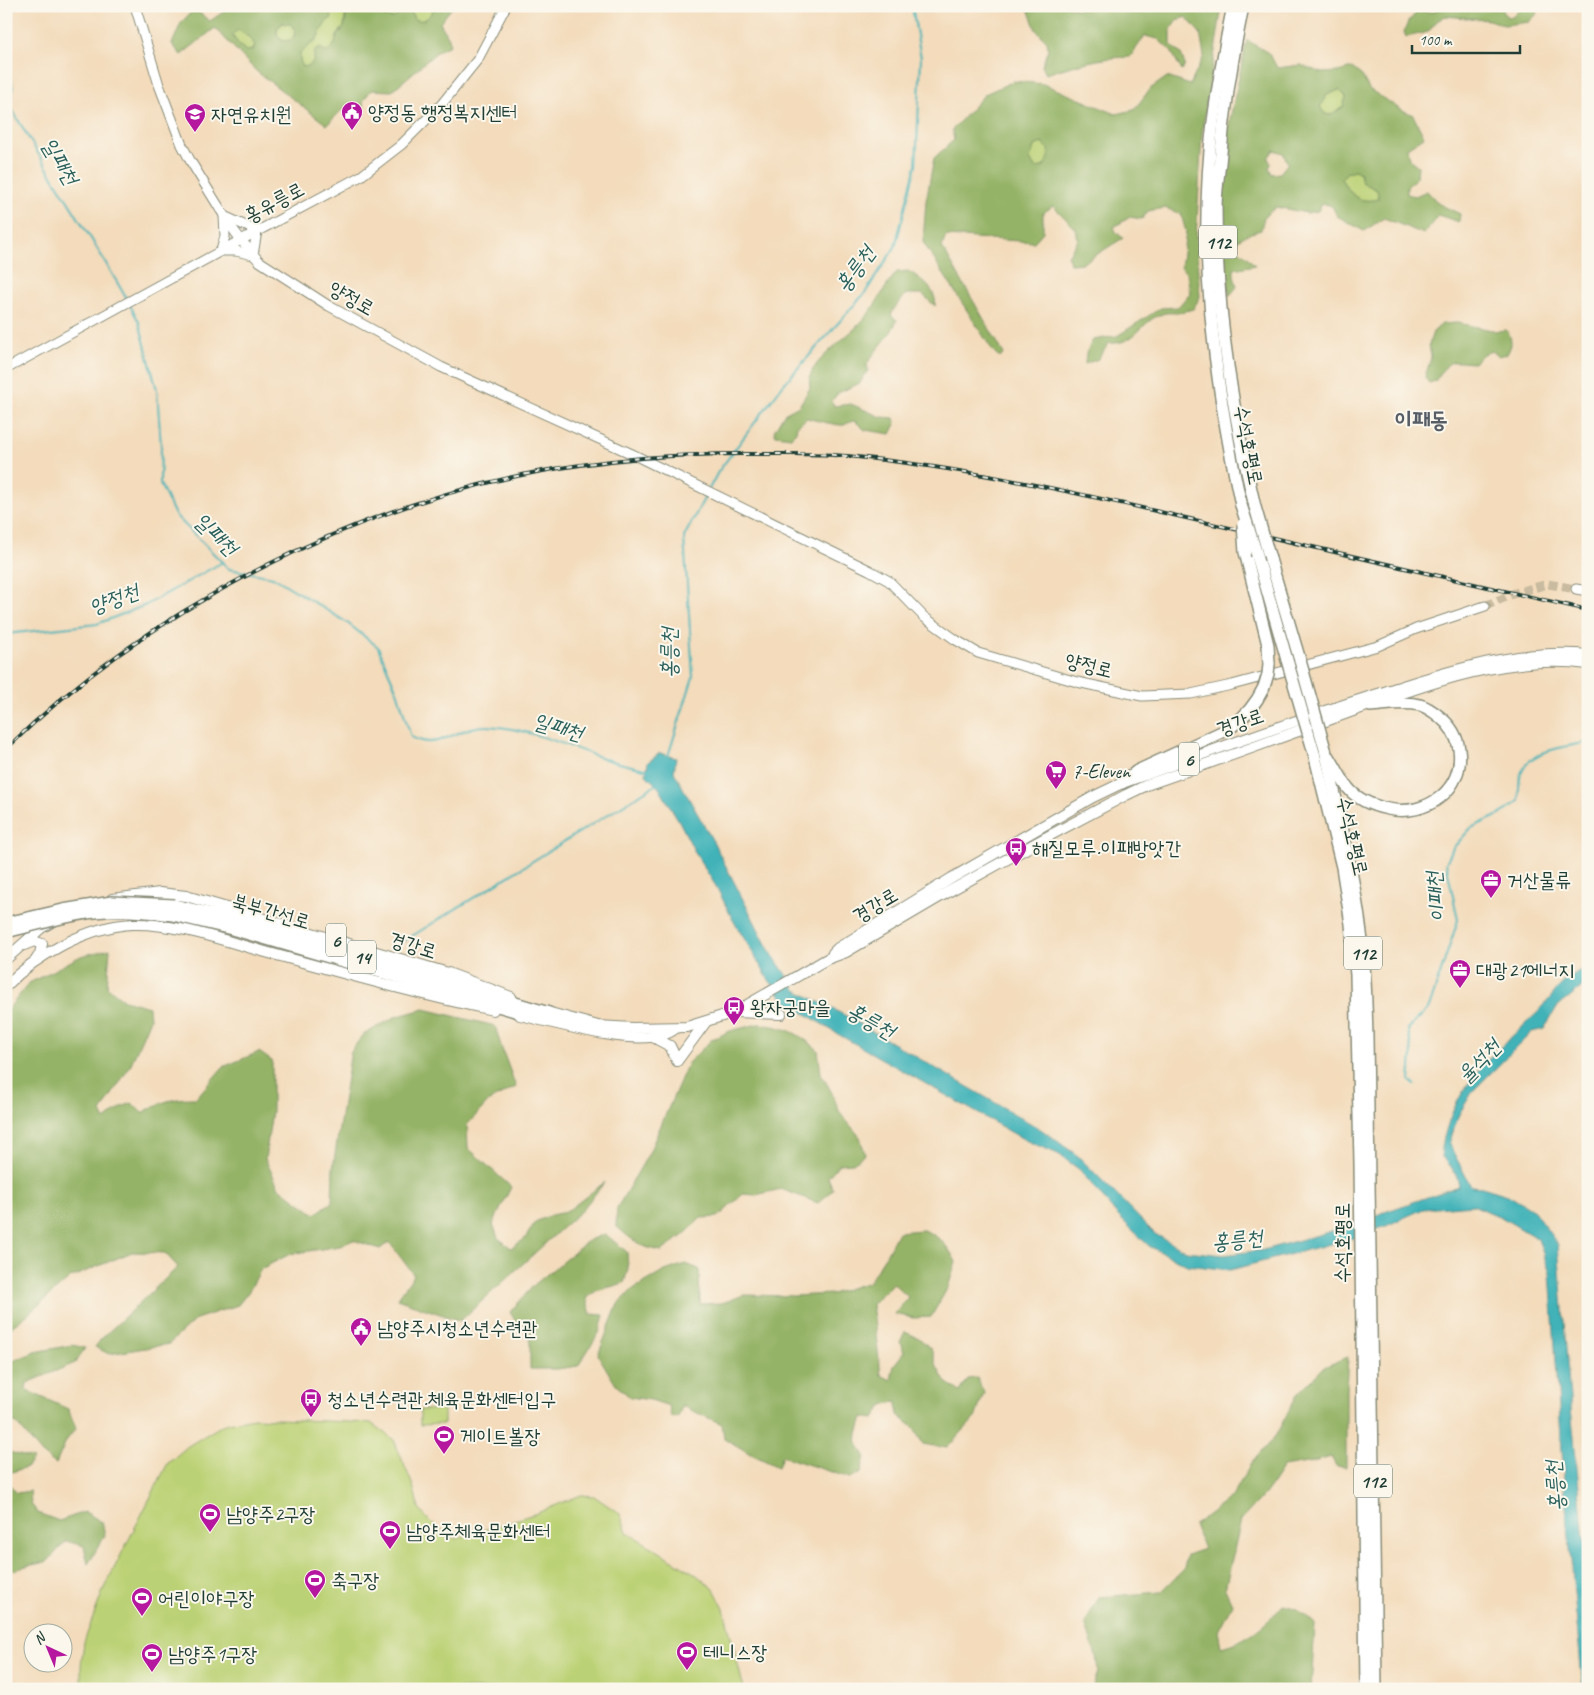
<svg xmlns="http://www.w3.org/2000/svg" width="1594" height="1695" font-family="Caveat,'Poor Story',sans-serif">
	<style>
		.green { fill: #bbd175; stroke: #6d8754 }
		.forest { fill: #94b366; stroke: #5a784d; fill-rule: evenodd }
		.water { fill: #41b2b8; stroke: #307876 }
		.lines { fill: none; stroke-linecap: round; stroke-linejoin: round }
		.stream { stroke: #41b2b8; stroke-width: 2 }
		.secondary-tunnel { stroke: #c9bba0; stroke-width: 9; stroke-dasharray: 9 4.5; stroke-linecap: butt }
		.secondary-casing { stroke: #898c78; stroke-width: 11 }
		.primary-casing { stroke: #898c78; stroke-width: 12 }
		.highway-casing { stroke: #898c78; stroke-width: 14 }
		.secondary { stroke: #fff; stroke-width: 9 }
		.primary { stroke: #fff; stroke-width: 10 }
		.highway { stroke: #fff; stroke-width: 11 }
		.rail-casing { stroke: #1f3d34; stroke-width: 4 }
		.rail { stroke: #fbf7ec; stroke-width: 2; stroke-dasharray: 5.5; stroke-linecap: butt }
		.highway-bridge-casing { stroke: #898c78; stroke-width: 14; stroke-linecap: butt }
		.highway-bridge { stroke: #fff; stroke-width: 11 }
		.labels { text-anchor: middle; stroke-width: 4; stroke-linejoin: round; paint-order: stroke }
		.shield { fill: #fbf7ec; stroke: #61756b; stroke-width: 1 }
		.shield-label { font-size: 19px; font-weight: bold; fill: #1f3d34 }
		.poi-label { font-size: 20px; fill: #1f3d34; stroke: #fbf7ec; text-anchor: start }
		.street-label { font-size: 20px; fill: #1f3d34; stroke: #fbf7ec }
		.water-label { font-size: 21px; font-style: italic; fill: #29605c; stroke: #fbf7ec }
		.quarter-label { font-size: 22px; font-weight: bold; fill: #565d66; stroke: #fbf7ec }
	</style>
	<rect width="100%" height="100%" fill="#fbf7ec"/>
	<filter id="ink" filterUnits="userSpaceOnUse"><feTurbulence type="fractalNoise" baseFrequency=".02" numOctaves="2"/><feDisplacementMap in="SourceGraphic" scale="10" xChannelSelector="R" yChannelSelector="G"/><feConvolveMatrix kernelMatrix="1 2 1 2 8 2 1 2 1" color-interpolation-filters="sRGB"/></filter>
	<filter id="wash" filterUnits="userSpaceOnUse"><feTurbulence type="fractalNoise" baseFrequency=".0096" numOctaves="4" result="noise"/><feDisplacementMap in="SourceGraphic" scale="20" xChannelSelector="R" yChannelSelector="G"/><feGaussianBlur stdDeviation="1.12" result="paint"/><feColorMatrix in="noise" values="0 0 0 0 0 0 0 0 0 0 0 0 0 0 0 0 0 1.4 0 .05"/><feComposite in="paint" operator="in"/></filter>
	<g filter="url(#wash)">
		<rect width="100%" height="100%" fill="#f3dbbb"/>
		<g class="green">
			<path d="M331,6L346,7L344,26L337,36L336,43L330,50L315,59L309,66L303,67L300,61V53L316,40L327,20Z"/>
			<path d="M383,6H436C430,15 426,24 414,19L412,13L403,9C399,18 392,21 384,16L385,7Z"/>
			<circle cx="286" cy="32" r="9"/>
			<path d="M238,29L250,38L255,45L253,50L246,51L239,45L232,35Z"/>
			<path d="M1339,90L1346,97L1343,107L1331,115L1325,114L1320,107L1327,95Z"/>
			<path d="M1042,143L1048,148L1049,158L1043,167L1035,168L1030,159L1034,146Z"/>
			<path d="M1355,170L1360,173L1362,182L1377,190L1379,199C1357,204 1352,195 1341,179L1347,172Z"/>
			<path d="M444,1409V1424L420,1425V1410Z"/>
			<path d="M254,1418L371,1423L394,1440L413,1486L419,1509L430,1522L455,1539L537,1513L581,1495L594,1496L620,1514L627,1532L694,1573L714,1589L724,1609L744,1689H81V1666L84,1642L104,1588L168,1463L188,1446L224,1424Z"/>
		</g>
		<g class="forest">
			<path d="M232,6H331L330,9L332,18L327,21L316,40L300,53V61L303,67C317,65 312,59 315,51L321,48L325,52C333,49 335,44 337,37C338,33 342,31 344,27C346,22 346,14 346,7L344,6H383L385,7L383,11L384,16C395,22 398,14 405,8L410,10L414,19C426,24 430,15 436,6H453L440,23L449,38L450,45L438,51L392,91L371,90L363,101L364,107L356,108L349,103L327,125L256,71L215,28L181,55L172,44L181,23L194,9L210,21ZM282,23L290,24L295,28L294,37L290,40L282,41L277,34V29ZM238,30L250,38L255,45L253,50L246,51L239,45L232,35Z"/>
			<path d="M1027,6H1067L1077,9L1089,6H1222L1202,133L1196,239L1200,297L1193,309C1188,310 1183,312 1177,313C1172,313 1166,312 1162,314C1140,321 1137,345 1109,343L1098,359L1085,364L1086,353L1093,340L1117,336L1161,308L1178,307L1190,293L1187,274L1181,267L1186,232L1181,214L1165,208L1148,211L1142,219L1130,217L1114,227L1116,232L1123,238L1083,263L1070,264L1068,256L1078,240L1076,229L1053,206L1043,213V232L1034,242L946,236L942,247L1004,354L1000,358L993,351L923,242L926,201L934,158L954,140L952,130L985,94L1014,81L1043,84L1116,114L1134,110L1150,89L1167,77L1190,85L1204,56L1200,33L1186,17L1177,20L1171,29V45L1181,54L1185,65L1182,71L1171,51L1158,39L1145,36L1130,57C1100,57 1074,65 1046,74L1042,66L1048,49L1047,41L1036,30ZM1042,143L1048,148L1049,158L1043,167L1035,168L1030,159L1034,146Z"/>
			<path d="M1442,6H1504L1503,13L1508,17H1513L1519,9L1516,6H1540L1537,14L1529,22L1504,25L1489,20L1445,16L1437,21L1428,32L1406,37L1404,32L1408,22L1418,11L1434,12Z"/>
			<path d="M1247,40L1270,54L1277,68L1301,65L1322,73L1338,72L1352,68L1362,76L1369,89L1398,108L1413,115L1424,137L1407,148L1409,159L1418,166L1417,177L1407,187V194L1415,196L1427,191L1439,204L1460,214L1459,222L1438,215L1424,234L1384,218L1364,231L1337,216L1332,206L1322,203L1318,211L1307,213L1276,207L1264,217L1261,230L1251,233L1237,240L1236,248L1246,256L1255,265L1234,269V276L1237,287L1229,296L1224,253L1223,196L1226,138ZM1339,90L1346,97L1343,107L1331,115L1325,114L1320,107L1327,95ZM1274,150L1283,153L1288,163L1280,173L1272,174L1269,168L1271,164L1268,158ZM1355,170L1360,173L1362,182L1377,190L1379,199C1357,204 1352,195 1341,179L1347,172Z"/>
			<path d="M908,271C920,278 938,290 935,306L922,294H906C901,302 893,307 891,316L897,320C890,338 876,348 867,364L868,370L860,383L838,393L832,401L834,406L851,404L881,417L894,418L896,424L891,434L865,430L855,421C851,421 848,423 844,425C839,426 814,420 807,418L797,426L796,432L791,437L776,435L774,431L784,414L799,406L810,388C809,381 809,376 813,369C826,350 848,337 863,320C877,305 884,287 897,272Z"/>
			<path d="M1457,323L1497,331L1506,330C1513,338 1512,346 1507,354L1497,356L1492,351L1483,354L1474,363C1445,361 1452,359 1435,381L1429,383L1425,377L1431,358L1429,344L1433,332L1442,324Z"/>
			<path d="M110,949L107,987L124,1000L149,1007L150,1019L130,1066L101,1112L105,1120L122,1107L132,1103L142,1113C162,1101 173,1098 196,1098L223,1067L259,1052L272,1061V1111L265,1159L279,1188L315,1214L332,1202L333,1168L351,1051L363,1035L395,1017L424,1009L495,1026L502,1049L516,1087L489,1101L467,1125L468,1148L511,1187L493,1224L498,1238L511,1248L525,1239L535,1222L551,1215L566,1212L605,1182L582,1210L460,1321L397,1299L414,1275L389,1242L380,1249L353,1240L340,1246L290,1254L261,1269L249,1291L238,1305L196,1319L169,1344L109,1354L95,1347L102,1338L178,1267L165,1253L132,1252L70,1278L27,1315L6,1331V1012L29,983L81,956Z"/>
			<path d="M758,1024C786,1027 797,1032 818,1050L821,1074L831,1091L840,1113L860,1137L865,1154L853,1163L839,1164L828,1177L833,1190L818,1203L781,1189L756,1195L743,1194L718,1217L701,1218L685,1234L662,1251C641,1248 632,1240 616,1226L617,1208L649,1153L688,1063L711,1040L730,1031Z"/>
			<path d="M923,1230C941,1237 947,1245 956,1262L948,1287L931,1317L913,1318L895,1314L908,1297L893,1283L872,1304L881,1375L891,1380L894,1365L904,1352L900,1342L905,1332L919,1338L931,1349L937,1367L944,1380L960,1392L968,1379L977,1378L984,1393L975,1418L947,1448L923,1444L913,1427L898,1415L897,1401L883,1405L874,1419L863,1417L856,1440L865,1456L861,1473L850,1478L782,1456L778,1467L749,1453L724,1438L722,1424L682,1406L678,1417H671L669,1406L651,1400L630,1397L616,1385L598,1355L618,1304L633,1289L665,1271L685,1264L699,1269L700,1304L722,1303L744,1295L793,1296L832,1294L869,1282L886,1255L898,1232Z"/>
			<path d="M605,1234L627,1252L628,1269L624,1283L596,1291L586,1298L591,1314L604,1315L599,1333L578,1366L557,1369H530V1323L517,1324L510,1312L534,1285L589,1240Z"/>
			<path d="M72,1345L85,1348L75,1363L27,1383L26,1390L68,1409L76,1428L66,1441L56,1464L42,1454L17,1424L6,1417V1364L35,1352Z"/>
			<path d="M1348,1357L1346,1388V1467L1336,1466L1331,1457L1313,1462L1283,1467L1266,1493L1241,1520L1225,1589L1232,1604L1218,1631L1221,1647C1247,1641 1266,1625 1283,1605L1298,1609L1315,1625L1311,1689H1092L1098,1672L1096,1656L1085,1623L1099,1597L1161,1592L1184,1569L1187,1555L1204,1549L1194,1525L1232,1497L1250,1465L1276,1435L1298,1393L1324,1367Z"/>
			<path d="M6,1451L33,1459L27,1467L6,1474Z"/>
			<path d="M6,1481L17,1493L30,1491L31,1504L38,1513L59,1521L85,1512L102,1522L105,1535L88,1564L84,1546L66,1541L47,1562L26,1566L6,1573Z"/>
		</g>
		<path class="water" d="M660,753L676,758L674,772L714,843L768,948L796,990L846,1016L1042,1130L1078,1156L1155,1234L1186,1251L1224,1255L1263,1250L1322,1234L1459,1186C1457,1174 1451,1165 1442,1157C1441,1147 1444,1137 1447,1127C1463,1075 1501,1048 1538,1012C1547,1003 1554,992 1563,983C1570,976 1580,971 1588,965V982L1557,1007L1544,1029L1532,1032L1473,1091L1459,1114L1449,1144L1471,1186L1482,1187L1508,1195L1534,1211L1558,1245L1569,1387L1588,1580V1689H1583L1565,1495L1550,1273L1538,1239L1501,1217L1473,1205L1423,1209L1386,1226L1350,1239L1230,1270L1187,1265L1149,1246L1116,1214L1080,1170L1058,1154L1025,1140L836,1033L784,1000L769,980L733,920L717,888L697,856L679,821L659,788L646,775L648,762Z"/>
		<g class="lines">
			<g class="stream">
				<path d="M6,67C9,75 14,84 12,93C11,98 9,100 10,106C47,171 90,233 126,298"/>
				<path d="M130,305L139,322L157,390L161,447L160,484L175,515L229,569L273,577L346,622L378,647L398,694L411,737C441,753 457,725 487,726C529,728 569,747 608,760C622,764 636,767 649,770"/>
				<path d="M709,489L718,472L783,385L865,293L895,247L916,165L921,58L912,6"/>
				<path d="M6,634L97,624L146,605L221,563"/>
				<path d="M668,756L693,677L684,537L707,493"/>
				<path d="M396,946L657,784"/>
				<path d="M1415,1085L1410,1081L1412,1054L1408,1029L1429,1008L1458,920L1446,863L1453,848L1471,828L1501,814L1519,801C1519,793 1518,782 1521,774C1529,749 1566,747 1588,742"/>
			</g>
		</g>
	</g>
	<g filter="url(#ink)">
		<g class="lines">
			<path class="secondary-tunnel" d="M1485,606L1515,593L1548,584L1576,589"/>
			<g class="secondary-casing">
				<g id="secondary">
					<path d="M135,6L159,85L182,145L191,162L230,225L241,240L259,261L329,306L441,367L630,453L869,570L889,581L924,617L956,640L978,653L1077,682L1142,696L1191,694L1232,685L1378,646L1416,629L1485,606"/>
					<path d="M224,216L257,231L253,255L236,251H221L225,236Z"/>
					<path d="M6,369L241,240L361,176L401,145L441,105L478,59L506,6"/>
					<path d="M1576,589L1588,591"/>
				</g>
			</g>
			<g class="primary-casing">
				<g id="primary">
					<path d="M112,899L160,893L186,896L448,973L511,997"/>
					<path d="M24,945L34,941L42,944L40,954L36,960"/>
					<path d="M833,953L838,948L952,878L1093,797L1122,783C1188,759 1253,736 1319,713C1349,703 1379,694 1409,684C1467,666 1527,649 1588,655"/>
					<path d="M6,959L41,928L50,923"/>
					<path d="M6,986C36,955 88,926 133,924C176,923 221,940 262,951C339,972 416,994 493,1010"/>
					<path d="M543,1011L598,1026L633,1028L687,1027L735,1012L827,959L846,952L948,892L1045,838L1126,795L1149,784C1210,763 1271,741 1331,719C1412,690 1500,652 1588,664"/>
					<path d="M736,1012L781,1014"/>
					<path d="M520,1015C556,1023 628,1045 662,1035C667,1034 672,1031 676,1028"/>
					<path d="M653,1037L670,1046L677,1061L705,1023"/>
				</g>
			</g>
			<g class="highway-casing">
				<g id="highway">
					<path d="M1233,6C1225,45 1218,83 1213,122C1197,250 1214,380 1241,505"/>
					<path d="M1243,6C1232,58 1224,110 1220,163C1218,178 1216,193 1216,208C1216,309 1232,410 1255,507"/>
					<path d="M1245,552L1268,645L1269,664"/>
					<path d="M1257,555L1287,660"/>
					<path d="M1270,559L1299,657"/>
					<path d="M1325,749C1337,806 1351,861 1359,918C1365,958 1366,997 1367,1037L1376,1689"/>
					<path d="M1314,753L1342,867L1351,924L1356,975L1360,1163L1366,1689"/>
					<path d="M1330,758C1336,768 1341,779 1348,788C1358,800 1373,806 1388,809C1426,817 1465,790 1459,749C1457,736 1450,725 1440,717C1434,712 1427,707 1420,705C1404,701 1386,705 1370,706"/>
					<path d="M1122,783L1137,771L1230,728C1245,717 1256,704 1264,687"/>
					<path d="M174,905L225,917L549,1013"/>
					<path d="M173,915L232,929L529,1015"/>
				</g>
			</g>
			<use href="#secondary" class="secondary"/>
			<use href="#primary" class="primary"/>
			<use href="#highway" class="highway"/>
			<g class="rail-casing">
				<path id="rail" d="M6,749C146,612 344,509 537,472C611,458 687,453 763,454C791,454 819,453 847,456C961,467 1074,492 1186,518C1320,548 1454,580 1588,610"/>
			</g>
			<use href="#rail" class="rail"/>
			<g class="highway-bridge-casing">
				<g id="highway-bridge">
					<path d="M1241,505L1257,555"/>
					<path d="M1255,507L1270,559"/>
					<path d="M1243,524L1245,552"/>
					<path d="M1299,657L1325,749"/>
					<path d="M1287,660L1314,753"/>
					<path d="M1264,687L1268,674L1269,664"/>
					<path d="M6,923L63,910L112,902L174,905"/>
					<path d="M6,932C39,924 73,913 106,911C128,910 151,912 173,915"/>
				</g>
			</g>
			<use href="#highway-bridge" class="highway-bridge"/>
		</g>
	</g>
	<defs>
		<g id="civic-pin" transform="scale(1.125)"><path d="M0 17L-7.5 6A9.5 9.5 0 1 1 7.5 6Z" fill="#b5179e" stroke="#fbf7ec"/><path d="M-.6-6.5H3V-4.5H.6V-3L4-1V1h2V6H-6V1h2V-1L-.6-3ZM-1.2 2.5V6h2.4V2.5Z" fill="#fff"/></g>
		<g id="school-pin" transform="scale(1.125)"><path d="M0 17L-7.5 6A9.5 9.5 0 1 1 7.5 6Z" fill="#b5179e" stroke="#fbf7ec"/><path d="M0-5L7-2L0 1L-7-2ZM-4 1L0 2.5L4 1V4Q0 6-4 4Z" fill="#fff"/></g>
		<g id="supermarket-pin" transform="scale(1.125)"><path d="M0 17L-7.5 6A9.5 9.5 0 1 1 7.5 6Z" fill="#b5179e" stroke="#fbf7ec"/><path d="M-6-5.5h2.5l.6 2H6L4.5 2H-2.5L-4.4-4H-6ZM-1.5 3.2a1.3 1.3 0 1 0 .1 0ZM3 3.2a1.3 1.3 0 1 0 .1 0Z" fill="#fff"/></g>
		<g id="bus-pin" transform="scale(1.125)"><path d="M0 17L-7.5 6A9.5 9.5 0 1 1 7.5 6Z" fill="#b5179e" stroke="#fbf7ec"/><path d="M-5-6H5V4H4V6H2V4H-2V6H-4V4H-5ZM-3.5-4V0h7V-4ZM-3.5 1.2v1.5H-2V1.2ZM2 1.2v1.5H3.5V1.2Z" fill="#fff"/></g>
		<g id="office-pin" transform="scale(1.125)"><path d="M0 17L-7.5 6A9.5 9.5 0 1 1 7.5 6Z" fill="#b5179e" stroke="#fbf7ec"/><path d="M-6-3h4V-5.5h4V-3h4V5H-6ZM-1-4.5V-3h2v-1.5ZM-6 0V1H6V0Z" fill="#fff"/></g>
		<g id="stadium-pin" transform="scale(1.125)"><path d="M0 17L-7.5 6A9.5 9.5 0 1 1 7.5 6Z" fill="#b5179e" stroke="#fbf7ec"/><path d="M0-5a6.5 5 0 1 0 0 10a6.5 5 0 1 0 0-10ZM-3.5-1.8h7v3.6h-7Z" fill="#fff"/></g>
	</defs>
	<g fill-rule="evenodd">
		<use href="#civic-pin" x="352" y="112"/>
		<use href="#school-pin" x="195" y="114"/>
		<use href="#supermarket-pin" x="1056" y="771"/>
		<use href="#bus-pin" x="1016" y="848"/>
		<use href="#office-pin" x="1491" y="880"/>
		<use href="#office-pin" x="1460" y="970"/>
		<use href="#bus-pin" x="734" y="1007"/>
		<use href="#civic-pin" x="361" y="1328"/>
		<use href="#bus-pin" x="311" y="1399"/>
		<use href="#stadium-pin" x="444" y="1436"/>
		<use href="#stadium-pin" x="210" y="1514"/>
		<use href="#stadium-pin" x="390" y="1531"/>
		<use href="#stadium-pin" x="315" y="1580"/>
		<use href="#stadium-pin" x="142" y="1598"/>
		<use href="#stadium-pin" x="687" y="1652"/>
		<use href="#stadium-pin" x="152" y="1654"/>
	</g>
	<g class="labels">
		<g class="shield">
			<rect x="1199" y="225.5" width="38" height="33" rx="4"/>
			<rect x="1179" y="742.5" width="20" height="33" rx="4"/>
			<rect x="326" y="923.5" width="20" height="33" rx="4"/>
			<rect x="1344" y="936.5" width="38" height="33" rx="4"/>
			<rect x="348" y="940.5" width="28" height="33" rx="4"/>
			<rect x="1354" y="1464.5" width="38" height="33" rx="4"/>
		</g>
		<g class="shield-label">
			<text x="1218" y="249">112</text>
			<text x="1189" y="766">6</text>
			<text x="336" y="947">6</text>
			<text x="1363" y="960">112</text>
			<text x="362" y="964">14</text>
			<text x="1373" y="1488">112</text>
		</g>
		<g class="poi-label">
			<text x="368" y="119">양정동 행정복지센터</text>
			<text x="211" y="121">자연유치원</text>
			<text x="1072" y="778">7-Eleven</text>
			<text x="1032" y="855">해질모루.이패방앗간</text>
			<text x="1507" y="887">거산물류</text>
			<text x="1476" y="977">대광21에너지</text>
			<text x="750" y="1014">왕자궁마을</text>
			<text x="377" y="1335">남양주시청소년수련관</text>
			<text x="327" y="1406">청소년수련관.체육문화센터입구</text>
			<text x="460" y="1443">게이트볼장</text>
			<text x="226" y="1521">남양주2구장</text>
			<text x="406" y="1538">남양주체육문화센터</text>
			<text x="331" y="1587">축구장</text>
			<text x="158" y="1605">어린이야구장</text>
			<text x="703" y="1659">테니스장</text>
			<text x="168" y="1661">남양주1구장</text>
		</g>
		<g class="street-label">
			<text transform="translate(274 202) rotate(-28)" y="7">홍유릉로</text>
			<text transform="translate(352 298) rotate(30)" y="7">양정로</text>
			<text transform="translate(1249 445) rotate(79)" y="7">수석호평로</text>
			<text transform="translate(1089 665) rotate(14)" y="7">양정로</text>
			<text transform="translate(1240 722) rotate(-19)" y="7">경강로</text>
			<text transform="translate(1353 836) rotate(77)" y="7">수석호평로</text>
			<text transform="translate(875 905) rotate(-31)" y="7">경강로</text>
			<text transform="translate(271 911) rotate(16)" y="7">북부간선로</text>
			<text transform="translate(413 945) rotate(17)" y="7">경강로</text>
			<text transform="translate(1342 1243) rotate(-90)" y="7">수석호평로</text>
		</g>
		<g class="water-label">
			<text transform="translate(60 161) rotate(59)" y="7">일패천</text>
			<text transform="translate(855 269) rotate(-54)" y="7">홍릉천</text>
			<text transform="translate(216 534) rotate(44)" y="7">일패천</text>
			<text transform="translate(114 599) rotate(-20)" y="7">양정천</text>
			<text transform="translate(669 653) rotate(-90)" y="7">홍릉천</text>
			<text transform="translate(558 727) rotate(16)" y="7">일패천</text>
			<text transform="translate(1436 897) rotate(-96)" y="7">이패천</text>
			<text transform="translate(871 1021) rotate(29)" y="7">홍릉천</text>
			<text transform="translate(1479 1061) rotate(-46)" y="7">율석천</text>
			<text transform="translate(1237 1240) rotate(-6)" y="7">홍릉천</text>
			<text transform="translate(1555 1486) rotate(-95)" y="7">홍릉천</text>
		</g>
		<g class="quarter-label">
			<text x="1421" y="427">이패동</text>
		</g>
	</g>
	<rect width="1594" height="1695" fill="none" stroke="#fbf7ec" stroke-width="25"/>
	<g transform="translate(48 1648) rotate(316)"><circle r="24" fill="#fbf7ec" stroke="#a3ada2"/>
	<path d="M0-4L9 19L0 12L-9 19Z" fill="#b5179e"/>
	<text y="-8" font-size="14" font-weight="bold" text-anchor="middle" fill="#1f3d34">N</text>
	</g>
	<path d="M1412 45v8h108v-8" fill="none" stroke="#1f3d34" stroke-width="2.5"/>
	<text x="1419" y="45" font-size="15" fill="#1f3d34" stroke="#fbf7ec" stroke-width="4" paint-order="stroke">100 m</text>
</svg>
